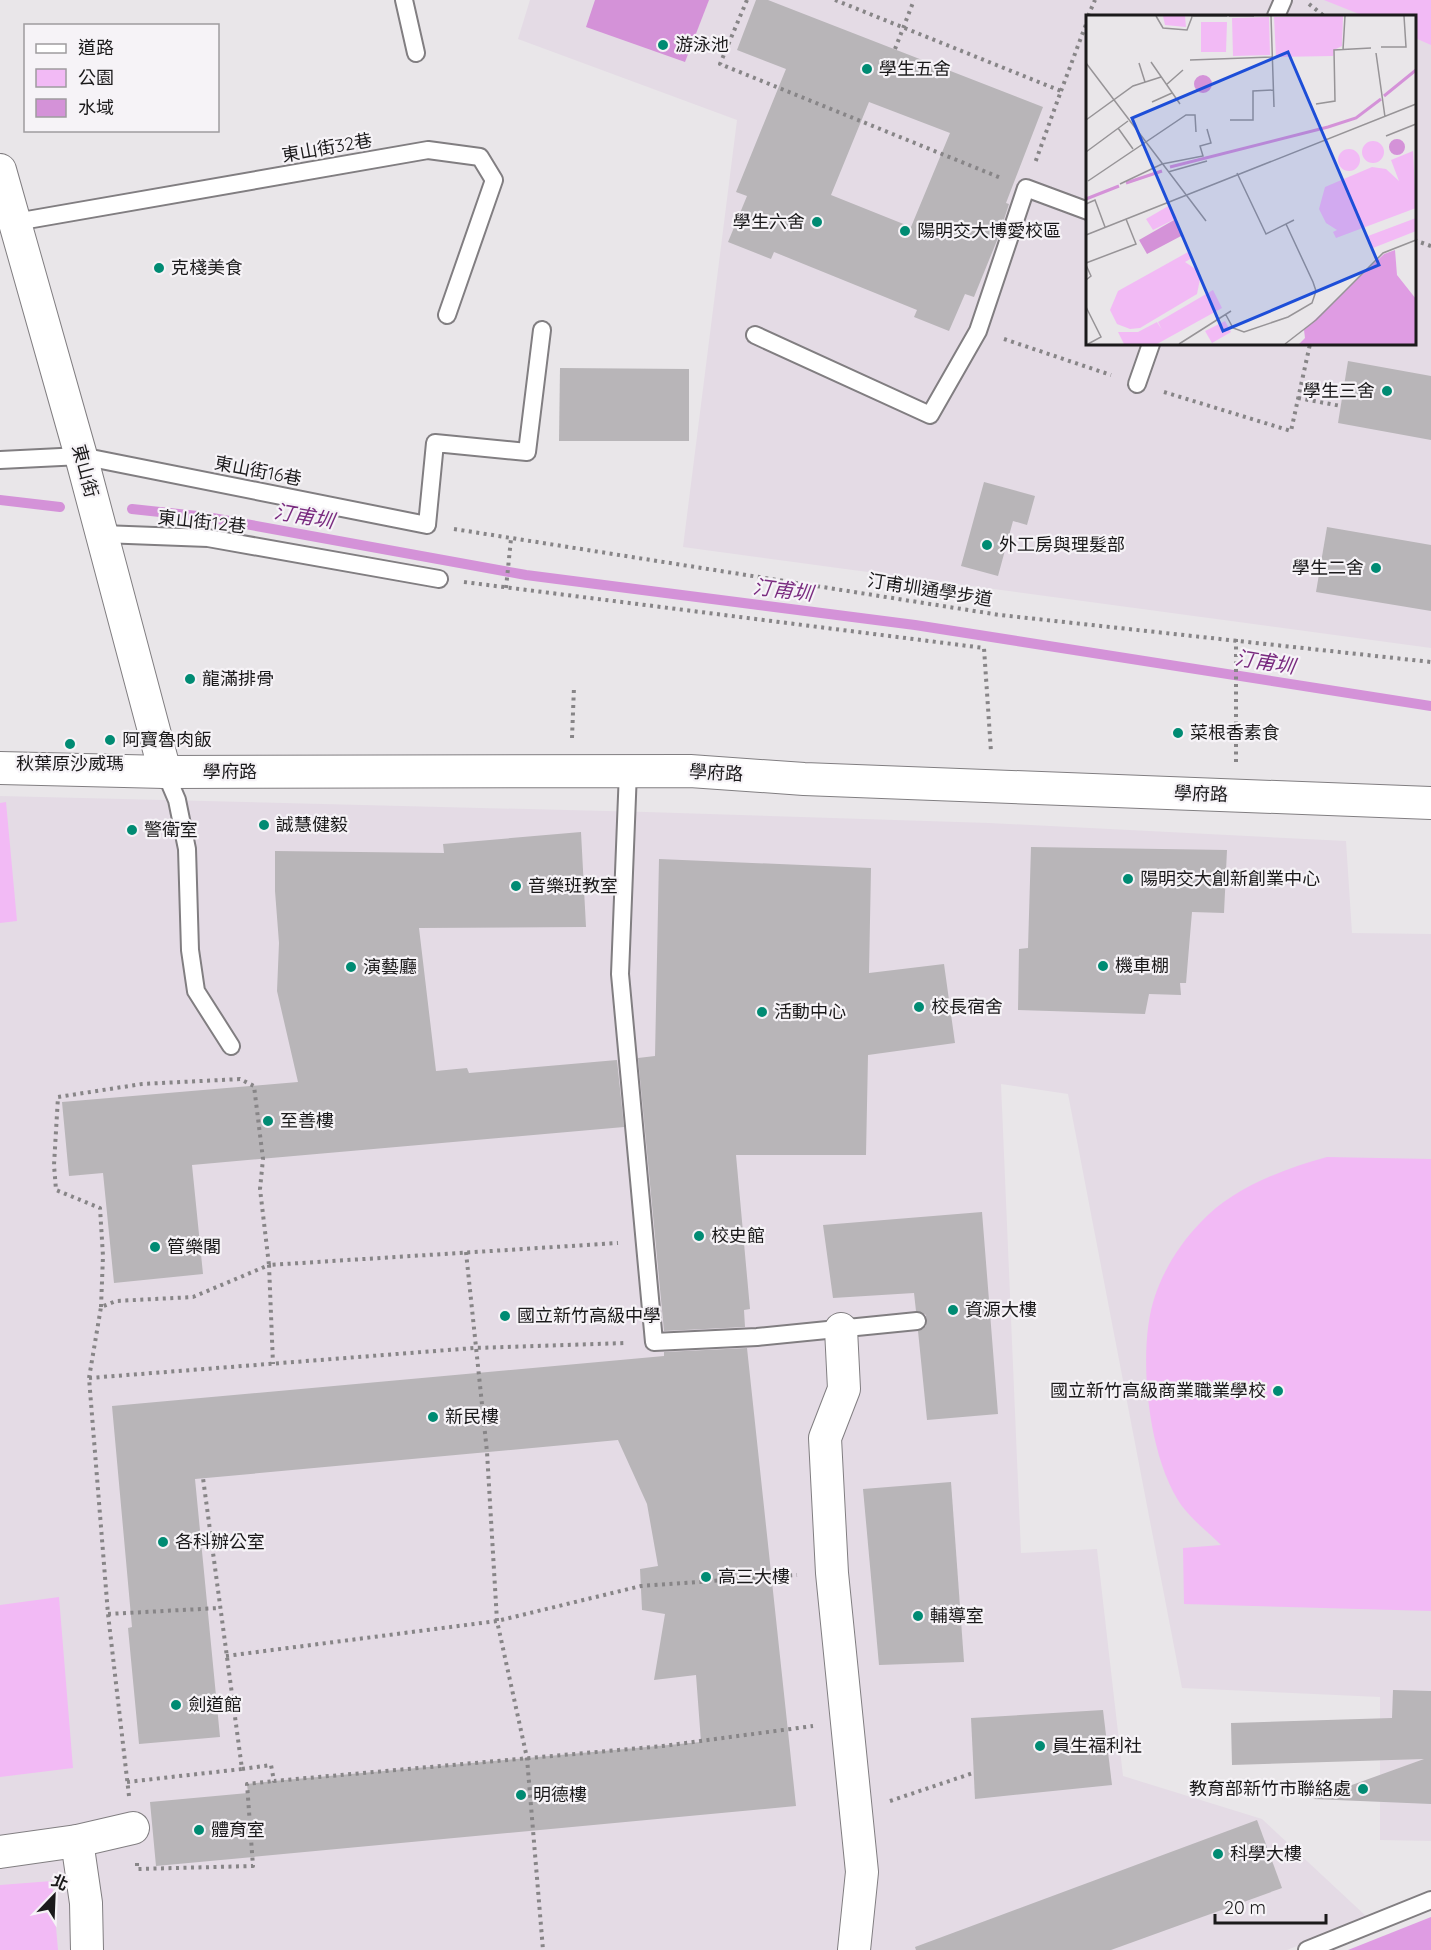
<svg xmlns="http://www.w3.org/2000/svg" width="1431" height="1950" font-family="Quicksand,'Noto Sans TC',sans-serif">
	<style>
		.built { fill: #e4dbe5; fill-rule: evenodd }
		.green { fill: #f2baf5 }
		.forest { fill: #df9ce3 }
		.water { fill: #d492d8 }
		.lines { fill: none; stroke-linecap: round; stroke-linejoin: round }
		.stream { stroke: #d492d8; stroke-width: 10 }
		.building { fill: #b8b5b8; fill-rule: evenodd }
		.lane-casing { stroke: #817e81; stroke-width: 20 }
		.street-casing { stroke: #817e81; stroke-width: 34 }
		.path { stroke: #878587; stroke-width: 4; stroke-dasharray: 3 4.5; stroke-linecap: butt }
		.lane { stroke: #fff; stroke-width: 16 }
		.street { stroke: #fff; stroke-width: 32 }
		.poi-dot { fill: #008b73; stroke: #f6f3f7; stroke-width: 2 }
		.labels { text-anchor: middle; stroke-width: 4.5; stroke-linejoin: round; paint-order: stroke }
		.poi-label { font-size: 18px; fill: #1b1a1b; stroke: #f6f3f7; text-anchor: start }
		.street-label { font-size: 18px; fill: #1b1a1b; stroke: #f6f3f7 }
		.water-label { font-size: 20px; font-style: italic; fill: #7a2c80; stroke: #f6f3f7 }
		.inset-river { fill: none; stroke: #d492d8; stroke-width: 3 }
		.inset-road { fill: none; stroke: #979497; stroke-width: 1.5 }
		.view { fill: #1d4ed8; fill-opacity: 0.15; stroke: #1d4ed8; stroke-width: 3 }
		.inset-edge { fill: none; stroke: #1b1a1b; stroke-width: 3 }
	</style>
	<rect width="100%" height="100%" fill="#e9e6e9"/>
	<g class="built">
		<path d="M530,0H1431V648L683,547L737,120L518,39ZM1088,16H1414V344H1088Z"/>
		<path d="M0,796L646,812L989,823L1346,841L1352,933L1431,934V1841L1380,1840V1697L1182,1688L1068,1094L1001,1084L1021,1553L1097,1549L1123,1776L1262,1819L1368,1918L1287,1950H0Z"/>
	</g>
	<g class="green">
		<path d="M1324,0H1431V45L1415,38L1414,16H1364Z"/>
		<path d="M6,802L17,921L0,923V803Z"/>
		<path d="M1327,1157L1431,1159V1611L1184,1604L1183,1548L1221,1545C1210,1534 1196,1523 1186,1511C1148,1466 1136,1350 1155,1296C1163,1271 1181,1242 1200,1223C1232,1188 1283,1169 1327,1157Z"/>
		<path d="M59,1597L73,1768L0,1777V1605Z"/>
		<path d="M52,1881L58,1950H0V1885Z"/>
	</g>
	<path class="forest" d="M1431,1917V1950H1348Z"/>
	<path class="water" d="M595,0H709L685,62L586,27Z"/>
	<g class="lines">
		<g class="stream">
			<path d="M0,500L60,507"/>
			<path d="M132,509L207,517L526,575L915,625L1431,706"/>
		</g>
	</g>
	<g class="building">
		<path d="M756,0H768L1043,107L1006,203L1009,204L998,238L974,297L965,294L949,331L914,317L917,310L774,252L771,259L728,242L747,196L736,192L786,69L737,50ZM869,102L950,133L911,227L831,195Z"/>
		<path d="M1348,361L1431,376V440L1338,423Z"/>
		<path d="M560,368L689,369V441H559Z"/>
		<path d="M984,482L1035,496L1027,525L1013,521L998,576L961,566Z"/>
		<path d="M1327,527L1431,545V611L1316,592Z"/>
		<path d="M581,832L586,927L419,928L436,1071L467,1068L469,1073L617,1060L624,1127L192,1165L203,1274L114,1283L103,1173L69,1176L62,1102L298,1082L277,991L279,943L275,891V851L444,853L443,844Z"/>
		<path d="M1031,847L1227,850L1224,913L1192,912L1186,983H1180L1181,995L1149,994L1145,1014L1018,1010L1019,949L1028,948Z"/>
		<path d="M659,859L871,868L869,973L944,964L955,1043L868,1055L866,1155H736L750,1309L744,1310L745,1327L664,1331L638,1058L655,1056Z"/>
		<path d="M982,1212L998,1414L927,1420L918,1331L926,1326V1315L916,1311L914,1293L833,1298L823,1225Z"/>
		<path d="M747,1348L796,1806L156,1866L150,1802L248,1793L247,1784L274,1781L701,1742L696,1675L654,1680L665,1614L642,1610L640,1569L658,1566L647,1504L618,1440L195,1479L220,1737L139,1744L128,1628L132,1627L112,1406L664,1356V1352Z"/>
		<path d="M951,1482L964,1662L879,1665L863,1489Z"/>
		<path d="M1393,1690L1431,1691V1804L1313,1799L1424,1759L1232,1765L1231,1723L1392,1718Z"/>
		<path d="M1103,1710L1112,1785L975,1799L971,1718Z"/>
		<path d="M1257,1820L1282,1888L1111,1950H916L915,1947Z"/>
	</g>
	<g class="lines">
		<g class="lane-casing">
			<g id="lane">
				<path d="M404,0L416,53"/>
				<path d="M1276,16L1283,0"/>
				<path d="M10,223L428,150L480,157L494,180L447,315"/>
				<path d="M755,335L930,415L978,331L1026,188L1088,211"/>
				<path d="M1137,384L1151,344"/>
				<path d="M0,460L81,456L427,525L435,443L527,452L542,330"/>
				<path d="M102,534L208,538L439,579"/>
				<path d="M628,771L620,974L654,1342L757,1337L917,1321"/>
				<path d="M165,772L177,800L187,849L190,950L196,991L231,1046"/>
				<path d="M1307,1950L1431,1900"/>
			</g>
		</g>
		<g class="street-casing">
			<g id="street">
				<path d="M0,170L81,456L165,772"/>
				<path d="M0,768L165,772L690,771L804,779L1431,803"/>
				<path d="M841,1329L844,1389L825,1438L832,1573L862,1872L854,1950"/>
				<path d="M77,1841L86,1903L87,1950"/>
				<path d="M0,1852L77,1841L133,1828"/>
			</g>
		</g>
		<g class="path">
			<path d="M747,0L720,64L1001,178"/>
			<path d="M835,0L1061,91L1035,163"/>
			<path d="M1309,4L1324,16"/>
			<path d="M1088,16L1095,0"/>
			<path d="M895,49L914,0"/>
			<path d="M1061,91L1088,19"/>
			<path d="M1414,240L1431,246"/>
			<path d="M1004,339L1111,375"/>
			<path d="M1164,392L1291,431L1310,344"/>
			<path d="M1298,398L1341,406"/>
			<path d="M454,529L1000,615L1431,662"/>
			<path d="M464,582L984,648L991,752"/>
			<path d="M506,588L511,539"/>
			<path d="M572,738L574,687"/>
			<path d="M1236,762V639"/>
			<path d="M466,1252L487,1452L497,1621L527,1758L543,1950"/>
			<path d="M101,1307L103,1256L100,1208L56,1190L54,1165L58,1097L142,1084L240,1079L254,1086L263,1159L260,1189L269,1265L618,1243"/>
			<path d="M89,1378L101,1307L116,1301L193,1297L269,1265L273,1364"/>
			<path d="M108,1614L219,1608"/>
			<path d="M226,1656L497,1621L641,1586L797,1575"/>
			<path d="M242,1769L271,1765L274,1781L663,1746L813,1726"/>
			<path d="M127,1782L242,1769L203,1478"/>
			<path d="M129,1796L108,1614L89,1378L474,1348L626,1343"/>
			<path d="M890,1801L973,1773"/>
			<path d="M137,1863V1869L253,1866L247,1784L274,1781"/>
		</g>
		<use href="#lane" class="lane"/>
		<use href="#street" class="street"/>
	</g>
	<g class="poi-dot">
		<circle cx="663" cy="45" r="6"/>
		<circle cx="867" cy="69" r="6"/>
		<circle cx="817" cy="222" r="6"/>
		<circle cx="905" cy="231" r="6"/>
		<circle cx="159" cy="268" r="6"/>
		<circle cx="1387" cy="391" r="6"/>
		<circle cx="987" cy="545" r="6"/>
		<circle cx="1376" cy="568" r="6"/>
		<circle cx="190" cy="679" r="6"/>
		<circle cx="1178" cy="733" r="6"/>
		<circle cx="110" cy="740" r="6"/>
		<circle cx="70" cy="744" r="6"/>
		<circle cx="264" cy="825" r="6"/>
		<circle cx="132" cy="830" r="6"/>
		<circle cx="1128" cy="879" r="6"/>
		<circle cx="516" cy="886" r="6"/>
		<circle cx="1103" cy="966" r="6"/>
		<circle cx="351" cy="967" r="6"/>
		<circle cx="919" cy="1007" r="6"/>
		<circle cx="762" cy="1012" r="6"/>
		<circle cx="268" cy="1121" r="6"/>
		<circle cx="699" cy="1236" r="6"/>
		<circle cx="155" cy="1247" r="6"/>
		<circle cx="953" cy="1310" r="6"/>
		<circle cx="505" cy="1316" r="6"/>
		<circle cx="1278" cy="1391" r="6"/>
		<circle cx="433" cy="1417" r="6"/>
		<circle cx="163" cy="1542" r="6"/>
		<circle cx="706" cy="1577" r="6"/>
		<circle cx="918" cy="1616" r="6"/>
		<circle cx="176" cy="1705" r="6"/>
		<circle cx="1040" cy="1746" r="6"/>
		<circle cx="1363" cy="1789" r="6"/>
		<circle cx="521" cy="1795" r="6"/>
		<circle cx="199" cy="1830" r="6"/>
		<circle cx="1218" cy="1854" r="6"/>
	</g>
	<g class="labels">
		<g class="poi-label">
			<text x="675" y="51">游泳池</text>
			<text x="879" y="75">學生五舍</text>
			<text x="805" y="228" text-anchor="end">學生六舍</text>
			<text x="917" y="237">陽明交大博愛校區</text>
			<text x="171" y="274">克棧美食</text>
			<text x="1375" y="397" text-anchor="end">學生三舍</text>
			<text x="999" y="551">外工房與理髮部</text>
			<text x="1364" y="574" text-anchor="end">學生二舍</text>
			<text x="202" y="685">龍滿排骨</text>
			<text x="1190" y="739">菜根香素食</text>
			<text x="122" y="746">阿寶魯肉飯</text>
			<text x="70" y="770" text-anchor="middle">秋葉原沙威瑪</text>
			<text x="276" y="831">誠慧健毅</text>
			<text x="144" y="836">警衛室</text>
			<text x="1140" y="885">陽明交大創新創業中心</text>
			<text x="528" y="892">音樂班教室</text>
			<text x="1115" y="972">機車棚</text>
			<text x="363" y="973">演藝廳</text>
			<text x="931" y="1013">校長宿舍</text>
			<text x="774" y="1018">活動中心</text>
			<text x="280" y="1127">至善樓</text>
			<text x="711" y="1242">校史館</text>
			<text x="167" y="1253">管樂閣</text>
			<text x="965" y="1316">資源大樓</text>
			<text x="517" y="1322">國立新竹高級中學</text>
			<text x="1266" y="1397" text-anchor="end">國立新竹高級商業職業學校</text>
			<text x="445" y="1423">新民樓</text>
			<text x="175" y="1548">各科辦公室</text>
			<text x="718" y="1583">高三大樓</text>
			<text x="930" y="1622">輔導室</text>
			<text x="188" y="1711">劍道館</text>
			<text x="1052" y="1752">員生福利社</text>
			<text x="1351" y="1795" text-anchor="end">教育部新竹市聯絡處</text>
			<text x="533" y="1801">明德樓</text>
			<text x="211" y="1836">體育室</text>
			<text x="1230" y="1860">科學大樓</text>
		</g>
		<g class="street-label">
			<text transform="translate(327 148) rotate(-10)" y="6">東山街32巷</text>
			<text transform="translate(85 471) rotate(75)" y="6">東山街</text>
			<text transform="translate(258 471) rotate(11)" y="6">東山街16巷</text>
			<text transform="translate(202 522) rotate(6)" y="6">東山街12巷</text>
			<text transform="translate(930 590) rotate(9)" y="6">汀甫圳通學步道</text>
			<text x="230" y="778">學府路</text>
			<text transform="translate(716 773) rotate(3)" y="6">學府路</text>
			<text transform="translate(1201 794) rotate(2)" y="6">學府路</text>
		</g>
		<g class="water-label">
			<text transform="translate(304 516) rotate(10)" y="7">汀甫圳</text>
			<text transform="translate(783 590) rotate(7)" y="7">汀甫圳</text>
			<text transform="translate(1265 662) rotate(9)" y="7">汀甫圳</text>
		</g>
	</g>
	<g transform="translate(1086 15)">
		<rect width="330" height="330" fill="#e9e6e9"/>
		<path d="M77,1H99L100,12L79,10ZM257,1L256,31L248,35L247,41L190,42L188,2ZM183,2L184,40L147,41L146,3ZM115,7H141L140,37H115ZM276 137a11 11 0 1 1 22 0a11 11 0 1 1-22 0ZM252 145a11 11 0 1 1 22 0a11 11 0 1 1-22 0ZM327,136L330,193L250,223L247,217L251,215L240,208L233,194L239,172L286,152L300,154L313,166L305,145ZM84,190L91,203L67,215L60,204ZM330,203V216L287,233L282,221ZM102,237L106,243L99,247L111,255L114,264L111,279L54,313L44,314L31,309L24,295L32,276ZM127,275L136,293L71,329H38L32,317H52L71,307L76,315L72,307ZM139,306L145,317L126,328L119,316Z" fill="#f2baf5"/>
		<path d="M309,235L311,260L330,284V329H213L219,323L218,315L298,239Z" fill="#df9ce3"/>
		<path d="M108 69a9 9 0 1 1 18 0a9 9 0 1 1-18 0ZM303 132a8 8 0 1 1 16 0a8 8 0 1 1-16 0ZM88,205L97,220L61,239L53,225Z" fill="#d492d8"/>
		<path class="inset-river" d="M298,81L330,55M84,152L242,112L270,103L295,84M40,168L76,156M0,184L33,171"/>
		<path class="inset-road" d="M70,1L77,13L101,15L106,2M105,1H141M143,1H168M185,1L188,92M295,32H320L318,1M257,35L259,1M290,38L299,102M104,45L186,42M65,47L94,89M0,48L120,206M53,48L59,67M80,70L97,55M66,87L86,78M230,89L249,86L248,35L285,33M0,105L47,71L75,62M144,105H167V76L187,75M32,113L47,134M300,121L330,109M0,137L42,106M82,157L121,146M151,158L180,219L208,205M2,166L100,100H109L110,117M34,169L76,149L117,141L114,131L125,128L121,114M0,189L9,185L19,212M0,220L330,89M0,248L50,229L40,204M0,250L5,261L0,265M0,292L15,322L2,329M140,300L147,313L158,317L202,302L226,288L230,276L227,267L200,209M93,329L145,296M199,329L230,305L297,238L330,225"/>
		<path class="view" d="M202,37L293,250L137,316L46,103Z"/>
		<rect width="330" height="330" class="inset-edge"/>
	</g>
	<rect x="24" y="24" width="195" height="108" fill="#f6f3f7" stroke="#9e9c9f" stroke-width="1.5"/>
	<rect x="36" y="44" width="30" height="9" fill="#ffffff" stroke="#9e9c9f" stroke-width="1.5"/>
	<text x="78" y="54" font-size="18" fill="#1b1a1b">道路</text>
	<rect x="36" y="69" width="30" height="18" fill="#f2baf5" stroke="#9e9c9f" stroke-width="1.5"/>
	<text x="78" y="84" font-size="18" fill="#1b1a1b">公園</text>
	<rect x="36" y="99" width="30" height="18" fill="#d492d8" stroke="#9e9c9f" stroke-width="1.5"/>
	<text x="78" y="114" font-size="18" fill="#1b1a1b">水域</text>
	<g transform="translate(54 1896) rotate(23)" stroke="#f6f3f7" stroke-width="4.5" paint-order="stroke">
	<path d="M0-4.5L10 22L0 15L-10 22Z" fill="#1b1a1b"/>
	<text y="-9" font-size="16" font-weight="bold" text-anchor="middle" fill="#1b1a1b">北</text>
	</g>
	<path d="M1215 1914v9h111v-9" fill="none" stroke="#1b1a1b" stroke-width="3"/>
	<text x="1224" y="1914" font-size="18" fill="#1b1a1b" stroke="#f6f3f7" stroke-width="4.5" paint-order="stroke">20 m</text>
</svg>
